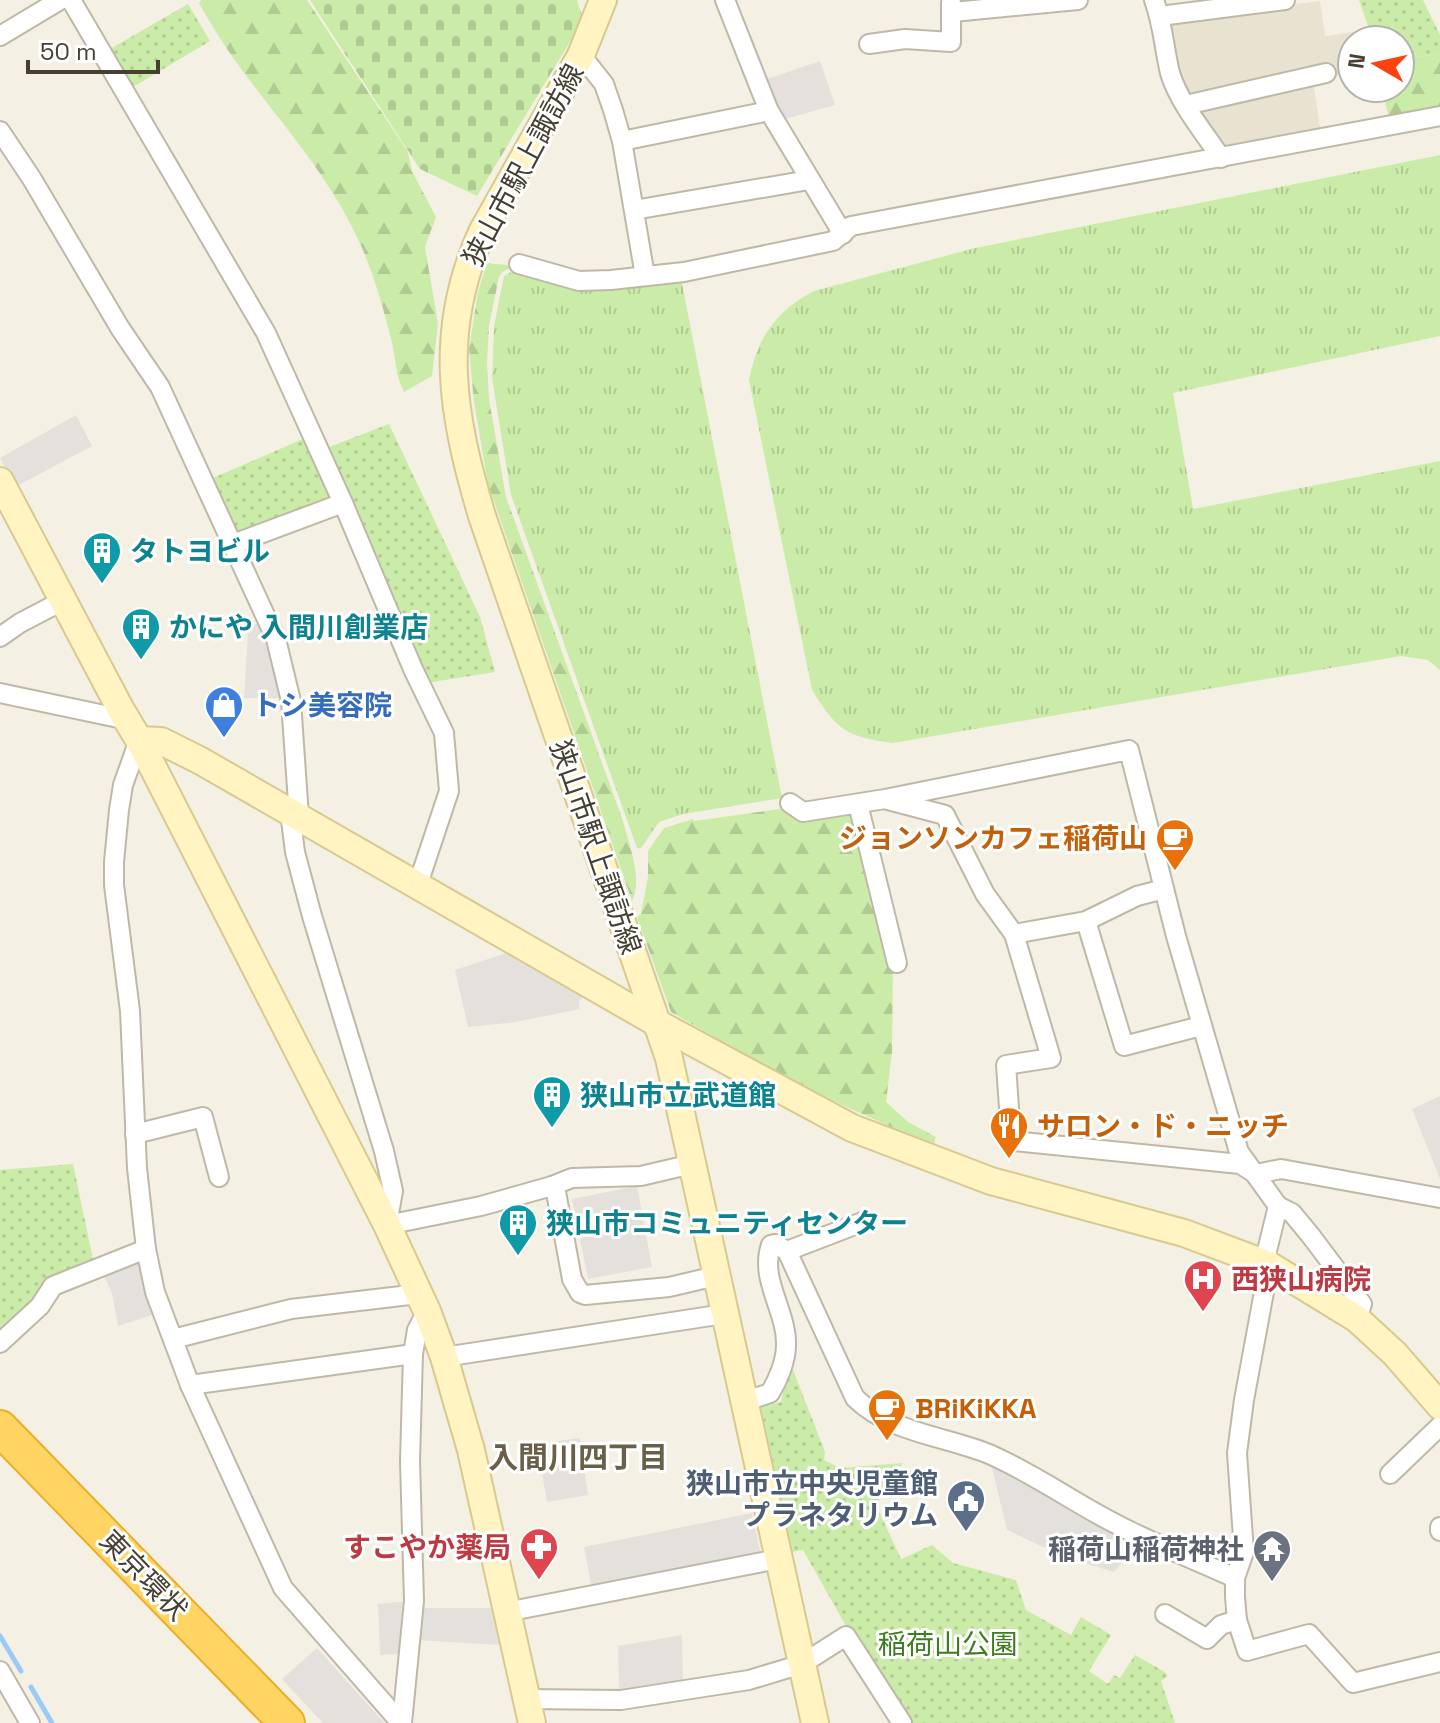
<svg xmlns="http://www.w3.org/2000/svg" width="1440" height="1723" font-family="'Space Grotesk','Noto Sans JP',sans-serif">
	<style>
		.residential { fill: #e8e2d1 }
		.grass { fill: url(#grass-tufts) }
		.forest { fill: url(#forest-firs) }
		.cemetery { fill: url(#cemetery-stones) }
		.park { fill: url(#park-dots) }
		.parking { fill: #e4e1dd }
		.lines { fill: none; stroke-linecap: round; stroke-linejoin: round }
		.stream { stroke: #9acbf7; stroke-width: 5 }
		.street-casing { stroke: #c0b8a6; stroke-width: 22 }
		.secondary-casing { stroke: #d8c98f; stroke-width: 30 }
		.highway-casing { stroke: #ecae26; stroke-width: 38 }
		.street { stroke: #fff; stroke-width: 18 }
		.secondary { stroke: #fff4c2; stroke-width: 26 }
		.highway { stroke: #ffd463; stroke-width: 34 }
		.labels { text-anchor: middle; stroke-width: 6; stroke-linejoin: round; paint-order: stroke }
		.street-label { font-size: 28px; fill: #464033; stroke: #fff }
		.culture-label { font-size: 28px; font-weight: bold; fill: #0d838f; stroke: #fff; text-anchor: start }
		.shop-label { font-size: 28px; font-weight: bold; fill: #366cbe; stroke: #fff; text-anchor: start }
		.food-label { font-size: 28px; font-weight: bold; fill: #c56008; stroke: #fff; text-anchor: start }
		.health-label { font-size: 28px; font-weight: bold; fill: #be3a42; stroke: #fff; text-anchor: start }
		.service-label { font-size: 28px; font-weight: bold; fill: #4e5e75; stroke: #fff; text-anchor: end }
		.worship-label { font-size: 28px; font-weight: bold; fill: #5b616d; stroke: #fff; text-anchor: end }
		.park-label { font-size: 28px; fill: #3f7d21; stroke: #fff }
		.neighbourhood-label { font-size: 30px; font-weight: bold; fill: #6a5f49; stroke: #fff }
	</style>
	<defs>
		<pattern id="grass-tufts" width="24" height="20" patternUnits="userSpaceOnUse" patternTransform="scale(2)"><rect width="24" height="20" fill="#caeca8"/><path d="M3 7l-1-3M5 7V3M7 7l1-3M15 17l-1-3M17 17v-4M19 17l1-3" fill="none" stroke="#afcb91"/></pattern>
		<pattern id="forest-firs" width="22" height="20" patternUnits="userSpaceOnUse" patternTransform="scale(2)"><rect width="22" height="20" fill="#caeca8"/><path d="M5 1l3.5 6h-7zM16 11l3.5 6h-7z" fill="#afcb91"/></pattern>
		<pattern id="cemetery-stones" width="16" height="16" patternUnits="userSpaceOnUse" patternTransform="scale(2)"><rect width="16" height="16" fill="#caeca8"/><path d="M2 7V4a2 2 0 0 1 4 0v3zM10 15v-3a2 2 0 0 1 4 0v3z" fill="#afcb91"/></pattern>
		<pattern id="park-dots" width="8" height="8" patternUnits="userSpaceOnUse" patternTransform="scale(2)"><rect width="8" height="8" fill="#caeca8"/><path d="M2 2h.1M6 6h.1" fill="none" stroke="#afcb91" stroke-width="1.8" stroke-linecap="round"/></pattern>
	</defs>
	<rect width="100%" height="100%" fill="#f4f0e4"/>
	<path class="residential" d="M1320,1L1325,36L1367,30L1372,40H1352V73L1313,81L1321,134L1223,152L1178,82L1169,20Z"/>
	<g class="grass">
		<path d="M1440,155V336L1173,393L1193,509L1440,461V670L1428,660L1401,656L893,743C846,737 837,730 812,690L749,380C757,338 776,311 814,291L975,248Z"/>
		<path d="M516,269L572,286L681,278L782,798L683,814L659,822L641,848H637L511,495L492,378L494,326L504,276Z"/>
	</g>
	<g class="forest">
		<path d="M201,0H307L408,152L412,171L436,217L425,247L438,324L432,376L404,392C395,375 396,358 391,339C383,306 371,265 356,235C316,150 243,86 199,3Z"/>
		<path d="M1440,54V110L1390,120L1381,88H1400V59Z"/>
		<path d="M487,263L515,266L502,272L499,277L489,326L487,362L489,399L506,497L623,821C629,844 643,879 632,901L488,484L474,402L469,349L478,292Z"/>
		<path d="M780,809L802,820L854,813L893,963L892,1052L886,1102L908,1122L936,1137L933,1146L796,1084L671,1012L637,917L641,914L648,877V851L664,828L693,819L694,821Z"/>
	</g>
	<path class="cemetery" d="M310,0H577L583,20L477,196L420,169Z"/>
	<g class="park">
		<path d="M1359,0H1423L1440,35V54L1400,59V40H1373Z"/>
		<path d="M188,4L210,41L133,87L110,49Z"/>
		<path d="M389,424L480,617L495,672L426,683L324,449Z"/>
		<path d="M305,438L331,493L327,500L244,534L235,531L213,478Z"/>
		<path d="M73,1164L94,1264L35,1304L0,1335V1170Z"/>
		<path d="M790,1362L825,1452L824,1460L840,1468L903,1463L876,1505L901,1559L932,1545L953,1563L1016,1580L1026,1610L1071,1635L1081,1617L1111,1635L1089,1671L1108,1684L1114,1675L1120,1678L1135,1655L1165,1672L1167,1676L1161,1681L1175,1723H905L893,1709L803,1550L792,1552L761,1407L781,1402Z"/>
	</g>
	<g class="parking">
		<path d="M820,61L835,105L785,119L767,79Z"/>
		<path d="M76,415L92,446L15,487L0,458Z"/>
		<path d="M260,623L272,655L282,698H244L248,632L253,625Z"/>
		<path d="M512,951L586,994L579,1001L580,1009L516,1022L468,1027L455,970Z"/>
		<path d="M1440,1096V1179L1412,1109Z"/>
		<path d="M637,1186L652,1267L588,1279L572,1199Z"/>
		<path d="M134,1260L141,1262L155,1314L118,1326L112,1293L102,1272Z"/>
		<path d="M580,1438L588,1495L547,1502L537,1444Z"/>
		<path d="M990,1460L1139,1541L1114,1572L1065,1557L1007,1530Z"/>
		<path d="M752,1513L761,1556L592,1589L584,1547Z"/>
		<path d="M410,1601L406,1654L380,1655L378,1604Z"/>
		<path d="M418,1608H494L502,1645L415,1640Z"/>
		<path d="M682,1635L683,1684L619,1692L618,1646Z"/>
		<path d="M317,1648L369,1706L385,1723H323L282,1679Z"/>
	</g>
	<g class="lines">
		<g class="stream">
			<path d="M0,1636L21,1671"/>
			<path d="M31,1687L52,1723"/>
		</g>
		<g class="street-casing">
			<g id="street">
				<path d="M71,0L266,333L343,503L413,669L444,733L449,791L418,884"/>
				<path d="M725,0L769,111L843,234"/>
				<path d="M1154,0C1163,24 1164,48 1170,73C1179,103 1204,132 1221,158"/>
				<path d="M953,12L1078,0"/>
				<path d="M1160,16L1285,0"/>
				<path d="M0,36L60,0"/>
				<path d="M869,44L905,39L951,42V3"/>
				<path d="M581,55L604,84L613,110L622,141L645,276"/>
				<path d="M1186,105L1326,73"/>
				<path d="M0,131L32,179L120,328L160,387L276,639L291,701L299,817"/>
				<path d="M622,141L769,111"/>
				<path d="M634,210L809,180"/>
				<path d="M519,264L579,281L611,280L684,272L833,241L851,226L1440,116"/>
				<path d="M233,544L343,503"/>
				<path d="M0,637L20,623L64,600"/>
				<path d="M0,693L128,720"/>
				<path d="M139,740L123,785L119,810L114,862V885L130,1011L137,1168L146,1249L155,1292L190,1385L283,1588L401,1723"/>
				<path d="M888,800L945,815L985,894L1014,934"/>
				<path d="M790,803L803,812L885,799L1129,750L1176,936L1239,1152L1278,1206L1292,1213L1311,1236L1362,1304L1357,1319"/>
				<path d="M858,804L897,963"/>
				<path d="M290,812L295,852L312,916L384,1151L393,1191L387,1225L481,1206L552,1186L556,1192L572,1279L580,1293L585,1295L669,1287L716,1276"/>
				<path d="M1164,889L1137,896L1086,921L1014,934L1051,1058L1006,1065L1011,1136L1014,1141L1240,1164L1256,1174L1281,1169L1440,1198"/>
				<path d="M1086,921L1124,1046L1201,1026"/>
				<path d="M135,1134L203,1117L219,1177"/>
				<path d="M552,1186L572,1178L641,1176L692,1164"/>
				<path d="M787,1251L865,1221"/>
				<path d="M1264,1263L1278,1206"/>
				<path d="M1269,1265L1244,1400L1237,1453L1244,1552L1235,1578V1597L1237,1620L1247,1651L1309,1634L1353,1683L1440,1662"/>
				<path d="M173,1339L291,1309L418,1294"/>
				<path d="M0,1343L40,1306L53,1286L146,1249"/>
				<path d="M444,1357L724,1314"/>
				<path d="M190,1385L413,1354"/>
				<path d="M743,1402L770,1393C778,1380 786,1361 786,1345C787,1311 759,1279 771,1245L775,1244L787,1251L855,1398C891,1433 945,1436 989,1454C1035,1474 1074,1503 1118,1525C1156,1545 1196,1560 1235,1578"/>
				<path d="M1390,1474L1440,1426"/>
				<path d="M1440,1527V1531"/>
				<path d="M506,1612L778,1559"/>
				<path d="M1165,1614L1207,1639L1221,1625L1237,1620"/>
				<path d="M0,1671L30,1723"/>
				<path d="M526,1699L621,1700L749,1680L802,1664L846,1636L902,1723"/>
				<path d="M402,1723L414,1601L410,1461L413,1354L417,1330L427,1311"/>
			</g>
		</g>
		<g class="secondary-casing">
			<g id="secondary">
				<path d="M603,0L581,55L482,232C437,332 452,415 482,516L669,1058L815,1723"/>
				<path d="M0,481L121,710L139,740L387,1225L427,1311L444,1357L471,1450L532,1723"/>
				<path d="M139,740L161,741L201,761L655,1022L852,1128L991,1181L1184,1233L1269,1265L1357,1319L1395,1354L1440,1406"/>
			</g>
		</g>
		<g class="highway-casing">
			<path id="highway" d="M0,1428L287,1723"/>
		</g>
		<use href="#street" class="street"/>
		<use href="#secondary" class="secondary"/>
		<use href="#highway" class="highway"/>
	</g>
	<defs>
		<g id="building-pin" transform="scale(2)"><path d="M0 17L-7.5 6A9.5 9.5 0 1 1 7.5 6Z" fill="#0f9aa8" stroke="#fff"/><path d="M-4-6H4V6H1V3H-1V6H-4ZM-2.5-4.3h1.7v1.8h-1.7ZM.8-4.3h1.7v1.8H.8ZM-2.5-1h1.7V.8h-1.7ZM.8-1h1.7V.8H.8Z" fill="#fff"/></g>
		<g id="shop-pin" transform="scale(2)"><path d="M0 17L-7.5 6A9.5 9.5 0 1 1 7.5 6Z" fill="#3f7fe0" stroke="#fff"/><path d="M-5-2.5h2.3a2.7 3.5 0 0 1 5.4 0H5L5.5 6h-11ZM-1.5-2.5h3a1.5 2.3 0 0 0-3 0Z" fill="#fff"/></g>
		<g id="cafe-pin" transform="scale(2)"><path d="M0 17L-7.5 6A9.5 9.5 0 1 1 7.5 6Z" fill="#e8710a" stroke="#fff"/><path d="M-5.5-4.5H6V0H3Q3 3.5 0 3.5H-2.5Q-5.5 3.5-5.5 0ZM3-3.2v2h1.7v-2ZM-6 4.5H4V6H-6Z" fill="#fff"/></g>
		<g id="restaurant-pin" transform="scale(2)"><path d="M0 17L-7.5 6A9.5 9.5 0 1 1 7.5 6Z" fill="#e8710a" stroke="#fff"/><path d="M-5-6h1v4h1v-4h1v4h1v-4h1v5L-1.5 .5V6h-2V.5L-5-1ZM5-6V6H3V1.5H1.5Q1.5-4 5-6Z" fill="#fff"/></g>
		<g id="hospital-pin" transform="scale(2)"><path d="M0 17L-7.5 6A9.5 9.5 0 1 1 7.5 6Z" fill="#e0444e" stroke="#fff"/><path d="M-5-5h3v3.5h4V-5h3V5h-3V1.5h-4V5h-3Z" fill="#fff"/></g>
		<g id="civic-pin" transform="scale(2)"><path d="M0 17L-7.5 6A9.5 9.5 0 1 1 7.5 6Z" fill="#5c6f8a" stroke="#fff"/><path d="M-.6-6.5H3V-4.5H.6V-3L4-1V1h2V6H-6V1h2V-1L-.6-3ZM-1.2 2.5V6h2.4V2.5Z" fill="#fff"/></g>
		<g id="pharmacy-pin" transform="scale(2)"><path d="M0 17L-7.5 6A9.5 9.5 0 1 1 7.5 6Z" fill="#e0444e" stroke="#fff"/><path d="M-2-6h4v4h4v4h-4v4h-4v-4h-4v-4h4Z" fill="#fff"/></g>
		<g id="temple-pin" transform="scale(2)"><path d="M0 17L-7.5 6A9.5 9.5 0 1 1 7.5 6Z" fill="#6b7280" stroke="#fff"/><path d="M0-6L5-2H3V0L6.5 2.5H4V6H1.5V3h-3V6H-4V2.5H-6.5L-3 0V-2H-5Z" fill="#fff"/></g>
	</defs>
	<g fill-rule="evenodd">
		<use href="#building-pin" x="102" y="551"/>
		<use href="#building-pin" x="141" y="627"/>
		<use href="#shop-pin" x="224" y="705"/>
		<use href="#cafe-pin" x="1175" y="838"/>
		<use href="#building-pin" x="552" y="1095"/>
		<use href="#restaurant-pin" x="1009" y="1126"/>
		<use href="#building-pin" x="518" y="1223"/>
		<use href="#hospital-pin" x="1203" y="1279"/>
		<use href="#cafe-pin" x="887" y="1408"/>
		<use href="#civic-pin" x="966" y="1499"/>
		<use href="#pharmacy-pin" x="539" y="1547"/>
		<use href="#temple-pin" x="1272" y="1549"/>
	</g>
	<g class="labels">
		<g class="street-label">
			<text transform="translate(523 165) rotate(-62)" y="10">狭山市駅上諏訪線</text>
			<text transform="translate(596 847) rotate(71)" y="10">狭山市駅上諏訪線</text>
			<text transform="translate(144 1575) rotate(46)" y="10">東京環状</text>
		</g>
		<g class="culture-label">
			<text x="130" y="561">タトヨビル</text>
			<text x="169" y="637">かにや 入間川創業店</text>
			<text x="580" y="1105">狭山市立武道館</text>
			<text x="546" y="1233">狭山市コミュニティセンター</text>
		</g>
		<g class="shop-label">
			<text x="252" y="715">トシ美容院</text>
		</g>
		<g class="food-label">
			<text x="1147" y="848" text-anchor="end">ジョンソンカフェ稲荷山</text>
			<text x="1037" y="1136">サロン・ド・ニッチ</text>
			<text x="915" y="1418">BRiKiKKA</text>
		</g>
		<g class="health-label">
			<text x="1231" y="1289">西狭山病院</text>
			<text x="511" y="1557" text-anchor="end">すこやか薬局</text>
		</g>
		<g class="service-label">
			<text x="938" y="1493">狭山市立中央児童館<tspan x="938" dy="32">プラネタリウム</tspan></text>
		</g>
		<g class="worship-label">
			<text x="1244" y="1559">稲荷山稲荷神社</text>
		</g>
		<g class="park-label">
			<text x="948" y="1654">稲荷山公園</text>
		</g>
		<g class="neighbourhood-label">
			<text x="578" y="1468">入間川四丁目</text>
		</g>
	</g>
	<g transform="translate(1376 64) rotate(279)"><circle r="38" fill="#ffffff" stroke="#b5b3ad" stroke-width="2"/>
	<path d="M0-6L14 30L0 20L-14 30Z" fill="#ff410f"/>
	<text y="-12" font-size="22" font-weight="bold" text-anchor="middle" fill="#464033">N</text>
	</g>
	<path d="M28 60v12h130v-12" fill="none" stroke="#464033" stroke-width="4"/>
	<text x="40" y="60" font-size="24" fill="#464033" stroke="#ffffff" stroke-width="6" paint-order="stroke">50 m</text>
</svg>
